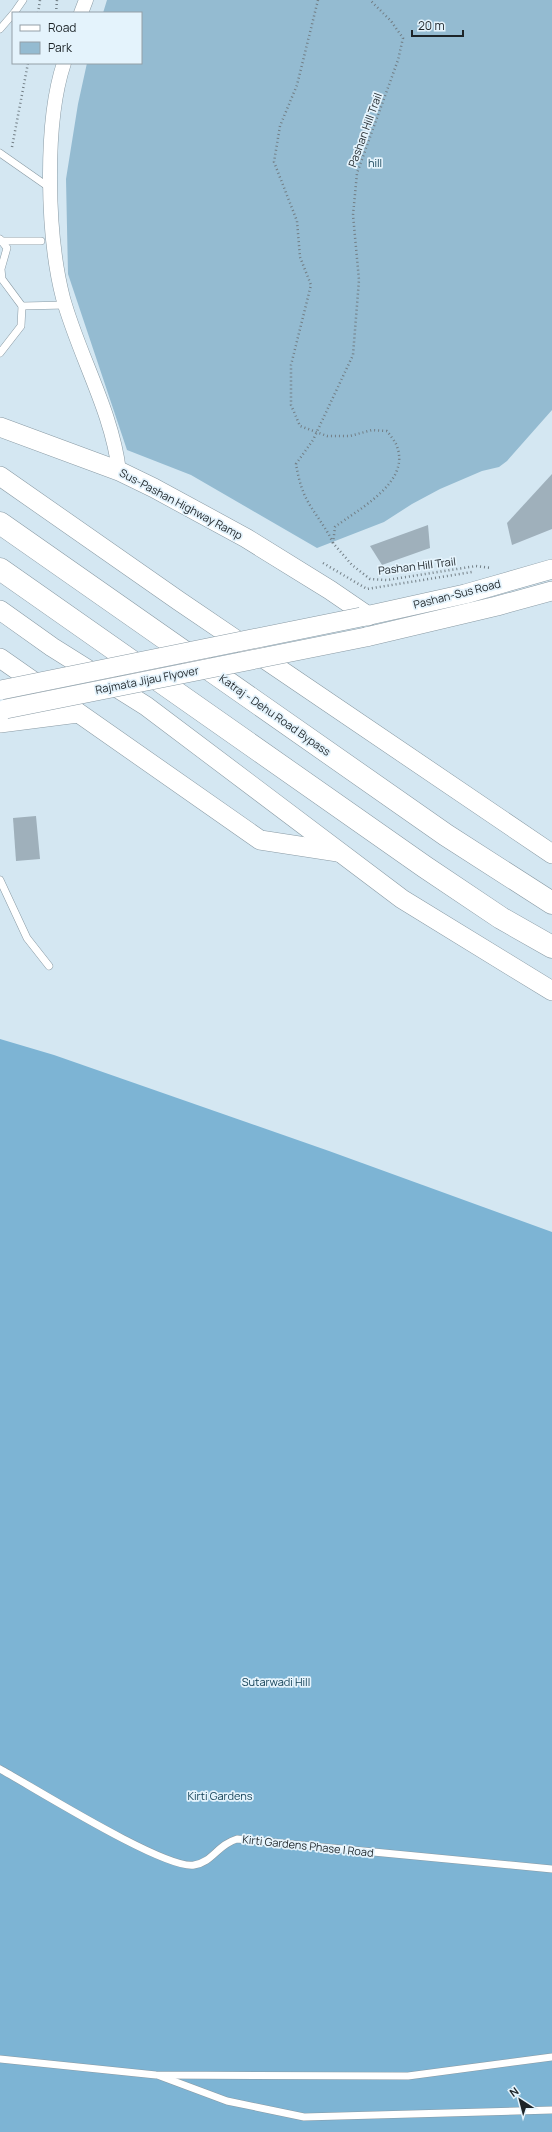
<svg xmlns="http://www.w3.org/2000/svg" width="552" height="2132" font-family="Manrope,sans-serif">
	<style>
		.green { fill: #94bbd1 }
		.forest { fill: #7db4d4 }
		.building { fill: #9fb0bb }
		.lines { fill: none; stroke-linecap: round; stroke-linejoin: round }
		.lane-casing { stroke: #899aa4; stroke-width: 8 }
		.street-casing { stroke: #899aa4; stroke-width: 15 }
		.secondary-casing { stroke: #899aa4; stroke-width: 20 }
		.highway-casing { stroke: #899aa4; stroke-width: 23 }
		.path { stroke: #727e85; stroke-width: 2.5; stroke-dasharray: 1 3; stroke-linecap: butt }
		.lane { stroke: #fff; stroke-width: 7 }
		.street { stroke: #fff; stroke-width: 14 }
		.secondary { stroke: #fff; stroke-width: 19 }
		.highway { stroke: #fff; stroke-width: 22 }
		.secondary-bridge-casing { stroke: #899aa4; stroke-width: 20; stroke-linecap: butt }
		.secondary-bridge { stroke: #fff; stroke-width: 19 }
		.labels { text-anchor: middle; stroke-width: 3.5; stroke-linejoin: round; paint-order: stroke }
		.street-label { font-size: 11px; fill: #1d2428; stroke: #e4f3fc }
		.park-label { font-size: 11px; fill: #0e3d53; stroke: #e4f3fc }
	</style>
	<rect width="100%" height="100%" fill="#d4e7f2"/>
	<path class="green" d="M107,0H552V410L507,461L499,467L482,471L440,489L412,504L384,522L317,548L191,475L127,450L68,274L66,179L78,104L87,63H141V13H103Z"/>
	<path class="forest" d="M0,1039L54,1055L329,1151L552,1232V2132H0Z"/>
	<g class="building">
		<path d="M552,474V529L512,545L507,523Z"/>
		<path d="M428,525L430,548L382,565L370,546Z"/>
		<path d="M36,816L40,859L16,861L13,818Z"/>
	</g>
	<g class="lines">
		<g class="lane-casing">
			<g id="lane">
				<path d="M14,13L23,0"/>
				<path d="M0,29L13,14"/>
				<path d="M0,153L50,188"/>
				<path d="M0,239L7,248L1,269L2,279L22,306L21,326L0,353"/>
				<path d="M3,241H41"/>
				<path d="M22,306L66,305"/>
				<path d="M0,880L27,938L49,966"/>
				<path d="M0,1769C33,1787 165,1870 194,1865C213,1862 217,1845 237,1839L552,1869"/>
				<path d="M0,2059L156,2075L408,2076L552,2057"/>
				<path d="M160,2076L227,2101L304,2117L552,2110"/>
			</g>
		</g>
		<g class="street-casing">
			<g id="street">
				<path d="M81,13L86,0"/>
				<path d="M64,63C44,123 47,236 63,298C79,356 112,411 119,471"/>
			</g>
		</g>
		<g class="secondary-casing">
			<g id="secondary">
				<path d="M0,427L119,471L154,488L246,538L330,590L368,616"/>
				<path d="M0,476L179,601L552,854"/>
				<path d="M0,610L52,647L146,706L402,899L552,991"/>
				<path d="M361,617L465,594L552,569"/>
				<path d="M366,637L497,606L552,591"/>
				<path d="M0,658L260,840L338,852"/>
				<path d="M0,723L78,713"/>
			</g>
		</g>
		<g class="highway-casing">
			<g id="highway">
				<path d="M0,523L446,835L552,903"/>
				<path d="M0,569L425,867L501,918L552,947"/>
			</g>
		</g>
		<g class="path">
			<path d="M318,0L297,85L280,126L274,162L297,221L300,257L311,285L291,365V405L300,426L327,436H350L372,430L387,431C390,435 394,440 396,444C413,482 358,509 335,527L333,543L352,565L370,579L387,580L476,566L491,568"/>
			<path d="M38,13L40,0"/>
			<path d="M56,13L57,0"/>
			<path d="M12,147L28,63"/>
			<path d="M333,543C326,527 315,515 307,500C301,489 298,476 296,464L313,440L353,355L359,280L353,215L357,173L398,60L403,38L391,21L370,0"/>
			<path d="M323,563L367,589L472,572"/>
		</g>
		<use href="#lane" class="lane"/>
		<use href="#street" class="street"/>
		<use href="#secondary" class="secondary"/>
		<use href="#highway" class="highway"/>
		<g class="secondary-bridge-casing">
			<g id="secondary-bridge">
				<path d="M1,690L361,617"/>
				<path d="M6,709L366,637"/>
			</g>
		</g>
		<use href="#secondary-bridge" class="secondary-bridge"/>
	</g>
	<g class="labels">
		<g class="street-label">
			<text transform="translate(365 130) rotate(-70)" y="4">Pashan Hill Trail</text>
			<text transform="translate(181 504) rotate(28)" y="4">Sus-Pashan Highway Ramp</text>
			<text transform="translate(417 566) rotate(-7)" y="4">Pashan Hill Trail</text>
			<text transform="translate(457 594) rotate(-14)" y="4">Pashan-Sus Road</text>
			<text transform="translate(147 680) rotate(-11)" y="4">Rajmata Jijau Flyover</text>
			<text transform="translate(275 715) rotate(35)" y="4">Katraj - Dehu Road Bypass</text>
			<text transform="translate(308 1846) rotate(6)" y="4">Kirti Gardens Phase I Road</text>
		</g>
		<g class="park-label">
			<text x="375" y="167">hill</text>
			<text x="276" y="1686">Sutarwadi Hill</text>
			<text x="220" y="1800">Kirti Gardens</text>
		</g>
	</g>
	<rect x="12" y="12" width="130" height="52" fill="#e4f3fc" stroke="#94a0a7"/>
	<rect x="20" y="25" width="20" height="6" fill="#ffffff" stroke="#94a0a7"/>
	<text x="48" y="32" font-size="12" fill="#1d2428">Road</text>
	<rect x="20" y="42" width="20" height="12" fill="#94bbd1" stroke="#94a0a7"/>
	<text x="48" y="52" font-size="12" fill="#1d2428">Park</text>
	<g transform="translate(520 2100) rotate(324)" stroke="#e4f3fc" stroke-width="3" paint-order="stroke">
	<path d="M0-3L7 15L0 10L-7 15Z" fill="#1d2428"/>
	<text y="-6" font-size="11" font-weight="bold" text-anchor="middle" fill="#1d2428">N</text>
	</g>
	<path d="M412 30v6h51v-6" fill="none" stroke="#1d2428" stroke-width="2"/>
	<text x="418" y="30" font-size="12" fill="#1d2428" stroke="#e4f3fc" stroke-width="3" paint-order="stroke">20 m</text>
</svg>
